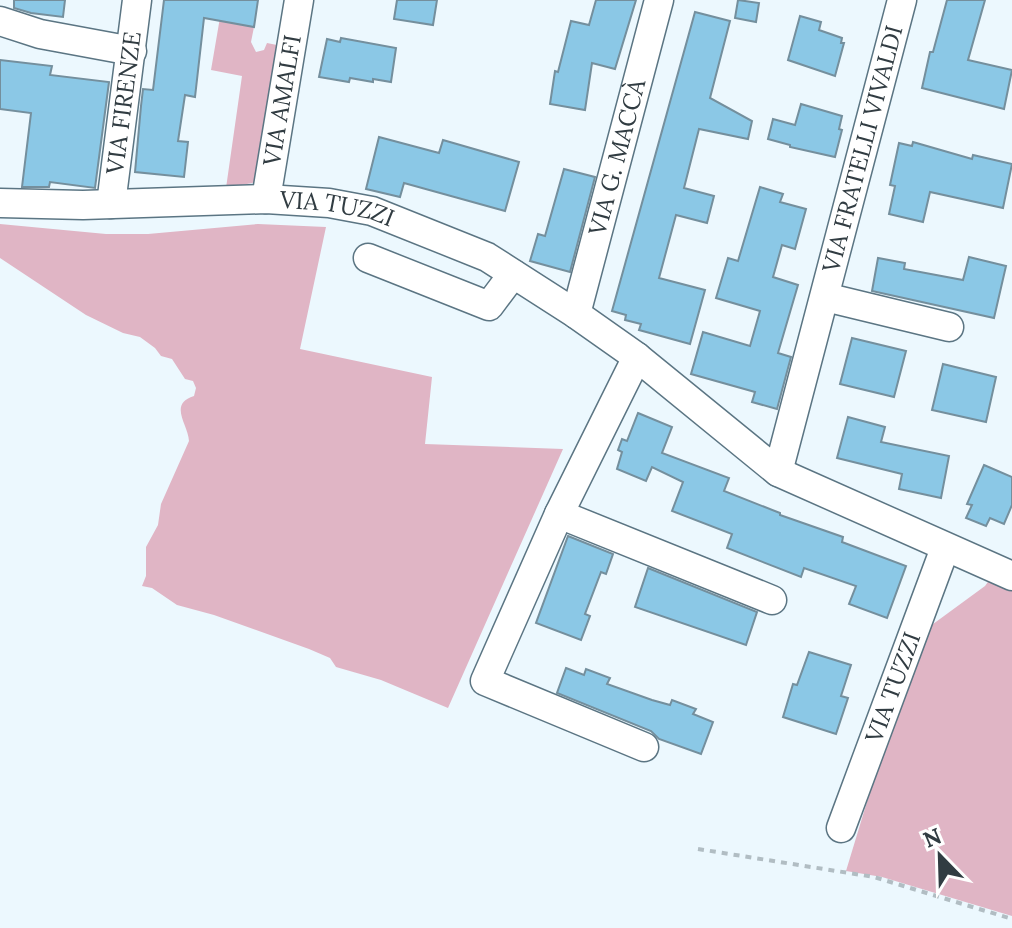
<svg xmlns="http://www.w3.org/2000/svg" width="1012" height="928" font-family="Lora,serif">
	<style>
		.green { fill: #e0b5c5 }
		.building { fill: #8bc8e6; stroke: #748f9d; stroke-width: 2 }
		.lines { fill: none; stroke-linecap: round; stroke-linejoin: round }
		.minor-casing { stroke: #5b7583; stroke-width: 31 }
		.path { stroke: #b1bdc3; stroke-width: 4; stroke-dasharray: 6 6; stroke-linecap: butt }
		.minor { stroke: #fff; stroke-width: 28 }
		.labels { text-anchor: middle; stroke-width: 8; stroke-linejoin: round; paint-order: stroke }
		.street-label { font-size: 24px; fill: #313c42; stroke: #fff }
	</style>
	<rect width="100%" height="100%" fill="#ecf8fe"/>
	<g class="green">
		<path d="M223,0L237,7L235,24L254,27L251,42L256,52L264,50L267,43L282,46L257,182L226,188L242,76L211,70Z"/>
		<path d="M0,224L106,234H148L258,224L326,227L300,349L432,377L425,444L563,449L448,708L381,680L336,667L330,658L309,649L214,615L177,605L152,588L142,586L146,576V547L158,525L161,504L189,441C188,424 168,404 194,396L196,388L193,381L185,379L172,359L161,356L155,348L140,337L123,333L86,315L0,258Z"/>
		<path d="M993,575L1012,583V916L882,877L846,871L880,759L929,627L985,586Z"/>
	</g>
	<g class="building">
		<path d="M14,0H65L63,17L31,13L14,8Z"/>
		<path d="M164,0H258L254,27L204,18L195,97L185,95L178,141L188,142L184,177L135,172L141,106L143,89L153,90Z"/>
		<path d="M397,0H437L433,25L394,19Z"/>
		<path d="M596,0H636L615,69L592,63L585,110L550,104L555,71L558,72L571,21L589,25Z"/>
		<path d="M738,0L759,3L756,22L735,18Z"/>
		<path d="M947,0H985L968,60L1012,70L1004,109L922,88L930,52H933Z"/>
		<path d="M695,12L730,21L710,98L752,121L748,139L699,129L684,188L714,196L707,223L676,215L659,278L705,290L690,344L639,330L641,324L625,320L626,315L612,311Z"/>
		<path d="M800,16L821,22L819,30L842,38L841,43H844L835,76L788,60Z"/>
		<path d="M341,38L396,48L391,82L373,79V82L350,78L349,82L319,77L327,39L340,42Z"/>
		<path d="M0,60L52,66L50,75L109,82L95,188L50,182L49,187H22L31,113L0,109Z"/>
		<path d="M801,104L842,116L839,129L842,130L835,157L790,147V145L768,139L773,119L795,125Z"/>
		<path d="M379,137L439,153L443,140L519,162L505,211L404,183L400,197L366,189Z"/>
		<path d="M913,142L972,159L973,155L1012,164L1003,208L930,192L923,222L889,214L895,186L890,185L899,143L912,146Z"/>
		<path d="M564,169L595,177L570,272L530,261L538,234L545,236Z"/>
		<path d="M760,187L783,194L780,202L806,209L795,249L782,245L773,277L798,285L778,353L791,357L777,409L752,402L755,392L691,374L703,332L750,346L760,311L716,298L728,258L738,261Z"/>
		<path d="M969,257L1006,266L994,318L872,291L878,258L905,263L904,269L963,280Z"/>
		<path d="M852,338L906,351L894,397L840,384Z"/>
		<path d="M943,364L996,377L986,422L932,410Z"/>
		<path d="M638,413L672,427L662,453L729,478L724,491L780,513V515L843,537L842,542L906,566L887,618L849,604L856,586L804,568L801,577L727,548L732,534L672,511L683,482L652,467L646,481L617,469L622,452L618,450L622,439L627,441Z"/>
		<path d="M848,417L885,427L881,442L949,456L941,498L899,489L902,474L837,458Z"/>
		<path d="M984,465L1012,477V505L1004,524L990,518L986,526L966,518L972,505L967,504Z"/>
		<path d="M568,536L613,554L606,574L601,572L585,614L590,616L581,640L536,623Z"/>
		<path d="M648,568L757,612L746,645L635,607Z"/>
		<path d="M809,652L851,665L841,696L848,698L836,734L783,717L793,684L797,685Z"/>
		<path d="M566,668L584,675L586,669L610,678L607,684L652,700L670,705L672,700L696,709L693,714L713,722L701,754L659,739L651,731L557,693Z"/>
	</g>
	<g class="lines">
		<g class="minor-casing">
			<g id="minor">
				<path d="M0,21L40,34L132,51"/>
				<path id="s1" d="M266,199L299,0"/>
				<path id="s2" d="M0,203L83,205L266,199L329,203L372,211L487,257L576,314L637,357L778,472L1012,576"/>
				<path id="s3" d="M111,204L137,0"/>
				<path d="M368,258L489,306L513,274"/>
				<path d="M825,297L949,327"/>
				<path id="s4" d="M576,314L659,0"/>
				<path d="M637,357L559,514L485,681L644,747"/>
				<path id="s5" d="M778,472L902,0"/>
				<path d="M559,514L772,600"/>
				<path id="s6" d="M841,828L945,548"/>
			</g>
		</g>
		<path class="path" d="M698,849L874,877L1012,919"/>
		<use href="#minor" class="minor"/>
	</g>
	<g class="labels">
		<g class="street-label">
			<text dy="8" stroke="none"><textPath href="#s1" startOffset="100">VIA AMALFI</textPath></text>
			<text dy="8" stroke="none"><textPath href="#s3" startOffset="102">VIA FIRENZE</textPath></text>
			<text dy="8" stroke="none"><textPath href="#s5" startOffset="334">VIA FRATELLI VIVALDI</textPath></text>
			<text dy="8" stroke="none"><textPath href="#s4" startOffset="162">VIA G. MACCÀ</textPath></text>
			<text dy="8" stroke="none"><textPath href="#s2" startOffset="338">VIA TUZZI</textPath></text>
			<text dy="8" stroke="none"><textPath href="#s6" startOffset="150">VIA TUZZI</textPath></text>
		</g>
	</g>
	<g transform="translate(940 856) rotate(337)" stroke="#ffffff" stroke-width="6" paint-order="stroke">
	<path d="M0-6L14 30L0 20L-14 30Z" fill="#313c42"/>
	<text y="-12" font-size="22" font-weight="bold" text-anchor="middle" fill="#313c42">N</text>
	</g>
</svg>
